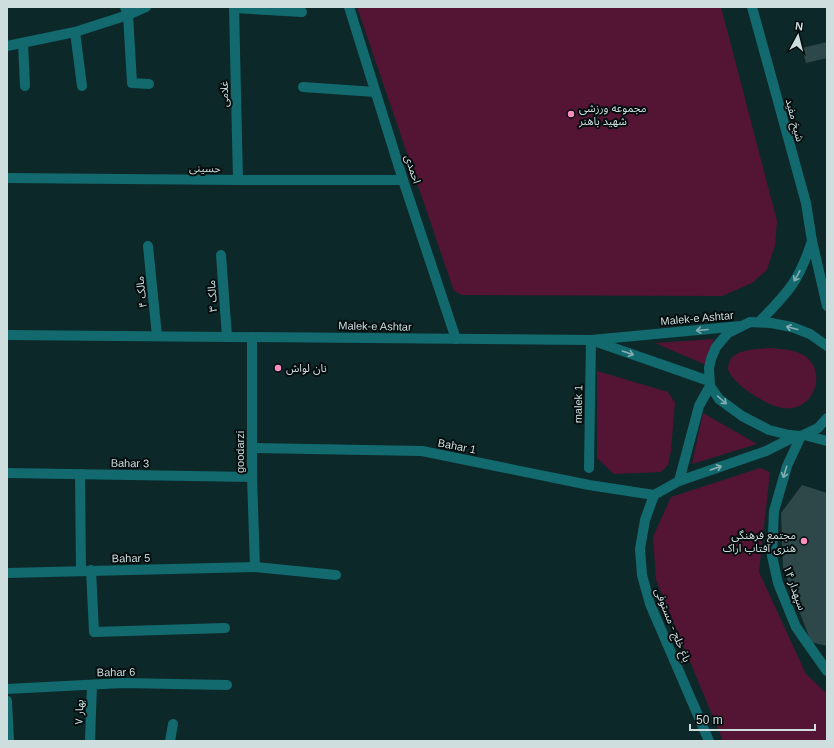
<svg xmlns="http://www.w3.org/2000/svg" width="834" height="748" font-family="Helvetica,'Noto Sans Arabic',sans-serif">
	<style>
		.green { fill: #541434 }
		.building { fill: #2e484a }
		.lines { fill: none; stroke-linecap: round; stroke-linejoin: round }
		.minor { stroke: #126a6f; stroke-width: 10 }
		.oneway { stroke: #83afb2 }
		.poi-dot { fill: #fe8ebd; stroke: #050e0f; stroke-width: 1.5 }
		.labels { text-anchor: middle; stroke-width: 4; stroke-linejoin: round; paint-order: stroke }
		.street-label { font-size: 11px; fill: #ceddde; stroke: #050e0f }
		.poi-label { font-size: 11px; fill: #ceddde; stroke: #050e0f; text-anchor: start }
	</style>
	<rect width="100%" height="100%" fill="#0d2829"/>
	<g class="green">
		<path d="M357,7H721L777,221L775,245L767,270L752,283L722,296L462,295L454,291Z"/>
		<path d="M714,339L709,351L706,365L655,343Z"/>
		<path d="M769,348C781,349 794,349 805,356C825,370 817,403 793,408C788,409 781,408 775,406C763,402 731,383 728,369C728,366 729,363 730,360C736,349 758,349 769,348Z"/>
		<path d="M597,371L668,392L675,403L671,451L668,465L661,472L614,474L597,458Z"/>
		<path d="M703,413L757,444L692,464Z"/>
		<path d="M760,468L770,472L759,572L806,674L827,694V741H723L656,580L653,537L671,497Z"/>
	</g>
	<g class="building">
		<path d="M827,42V58L806,63L802,48Z"/>
		<path d="M802,485L827,493V646L811,642L783,568L781,513Z"/>
	</g>
	<g class="lines">
		<g class="minor">
			<path d="M125,7L128,15L132,83L149,84"/>
			<path d="M234,7L238,180"/>
			<path d="M349,7L403,180L456,339"/>
			<path d="M752,7L806,203L812,241L827,306"/>
			<path d="M234,8L302,12"/>
			<path d="M75,32L82,86"/>
			<path d="M23,43L25,86"/>
			<path d="M7,46L75,32L128,15L146,7"/>
			<path d="M303,87L375,92"/>
			<path d="M7,178L238,180H403"/>
			<path d="M148,246L157,336"/>
			<path d="M221,255L227,337"/>
			<path d="M759,322C770,311 782,299 792,285C801,272 807,256 812,241"/>
			<path d="M7,335L591,340L741,326"/>
			<path d="M252,337V477L255,567"/>
			<path d="M594,341L709,381"/>
			<path d="M827,346L810,334L792,327L771,323L750,322L728,333L716,347L711,359L709,368L710,386L719,399L742,416L769,430L789,435L801,436L818,428L827,418"/>
			<path d="M804,435L827,441"/>
			<path d="M801,436L787,466L774,511L772,556L778,583L796,627L827,671"/>
			<path d="M252,448L422,451L589,485L654,495"/>
			<path d="M589,468L591,340"/>
			<path d="M7,473L252,477"/>
			<path d="M80,474L81,571"/>
			<path d="M679,481L699,406L710,386"/>
			<path d="M91,570L94,632L225,628"/>
			<path d="M7,573L255,567L336,575"/>
			<path d="M7,689L123,683L227,685"/>
			<path d="M7,701L9,741"/>
			<path d="M90,741L92,685"/>
			<path d="M170,741L173,724"/>
			<path d="M709,741L650,604L642,575L640,549L645,520L654,495L679,481L766,451L796,436"/>
		</g>
	</g>
	<defs><path id="oneway-shaft" d="M-6 0H5M1.5-3L5.5 0L1.5 3" fill="none" stroke-width="1.6" stroke-linecap="round" stroke-linejoin="round"/></defs>
	<g class="oneway">
		<use href="#oneway-shaft" transform="translate(797 276) rotate(119)"/>
		<use href="#oneway-shaft" transform="translate(792 328) rotate(-165)"/>
		<use href="#oneway-shaft" transform="translate(702 330) rotate(175)"/>
		<use href="#oneway-shaft" transform="translate(628 353) rotate(19)"/>
		<use href="#oneway-shaft" transform="translate(722 400) rotate(42)"/>
		<use href="#oneway-shaft" transform="translate(716 468) rotate(-19)"/>
		<use href="#oneway-shaft" transform="translate(785 472) rotate(107)"/>
	</g>
	<g class="poi-dot">
		<circle cx="571" cy="114" r="4"/>
		<circle cx="278" cy="368" r="4"/>
		<circle cx="804" cy="541" r="4"/>
	</g>
	<g class="labels">
		<g class="street-label">
			<text transform="translate(224 94) rotate(-91)" y="4">غلامی</text>
			<text transform="translate(795 120) rotate(75)" y="4">شیخ مفید</text>
			<text transform="translate(205 168) rotate(1)" y="4">حسینی</text>
			<text transform="translate(413 169) rotate(72)" y="4">احمدی</text>
			<text transform="translate(141 292) rotate(-96)" y="4">مالک ۴</text>
			<text transform="translate(212 296) rotate(-94)" y="4">مالک ۳</text>
			<text transform="translate(697 318) rotate(-5)" y="4">Malek-e Ashtar</text>
			<text transform="translate(375 326) rotate(1)" y="4">Malek-e Ashtar</text>
			<text transform="translate(578 404) rotate(-89)" y="4">malek 1</text>
			<text transform="translate(457 446) rotate(11)" y="4">Bahar 1</text>
			<text transform="translate(240 452) rotate(-90)" y="4">goodarzi</text>
			<text transform="translate(130 463) rotate(1)" y="4">Bahar 3</text>
			<text transform="translate(131 558) rotate(-1)" y="4">Bahar 5</text>
			<text transform="translate(795 588) rotate(70)" y="4">سپهدار ۱۴</text>
			<text transform="translate(673 625) rotate(68)" y="4">باغ خلج - مستوفی</text>
			<text transform="translate(116 672) rotate(-1)" y="4">Bahar 6</text>
			<text transform="translate(79 712) rotate(-88)" y="4">بهار ۷</text>
		</g>
		<g class="poi-label">
			<text x="579" y="112">مجموعه ورزشی<tspan x="579" dy="13">شهید باهنر</tspan></text>
			<text x="286" y="372">نان لواش</text>
			<text x="796" y="539" text-anchor="end">مجتمع فرهنگی<tspan x="796" dy="13">هنری آفتاب اراک</tspan></text>
		</g>
	</g>
	<rect width="834" height="748" fill="none" stroke="#ceddde" stroke-width="16"/>
	<g transform="translate(798 36) rotate(7)" stroke="#050e0f" stroke-width="3" paint-order="stroke">
	<path d="M0-3L7 15L0 10L-7 15Z" fill="#ceddde"/>
	<text y="-6" font-size="11" font-weight="bold" text-anchor="middle" fill="#ceddde">N</text>
	</g>
	<path d="M690 724v6h125v-6" fill="none" stroke="#ceddde" stroke-width="2"/>
	<text x="696" y="724" font-size="12" fill="#ceddde" stroke="#050e0f" stroke-width="3" paint-order="stroke">50 m</text>
</svg>
